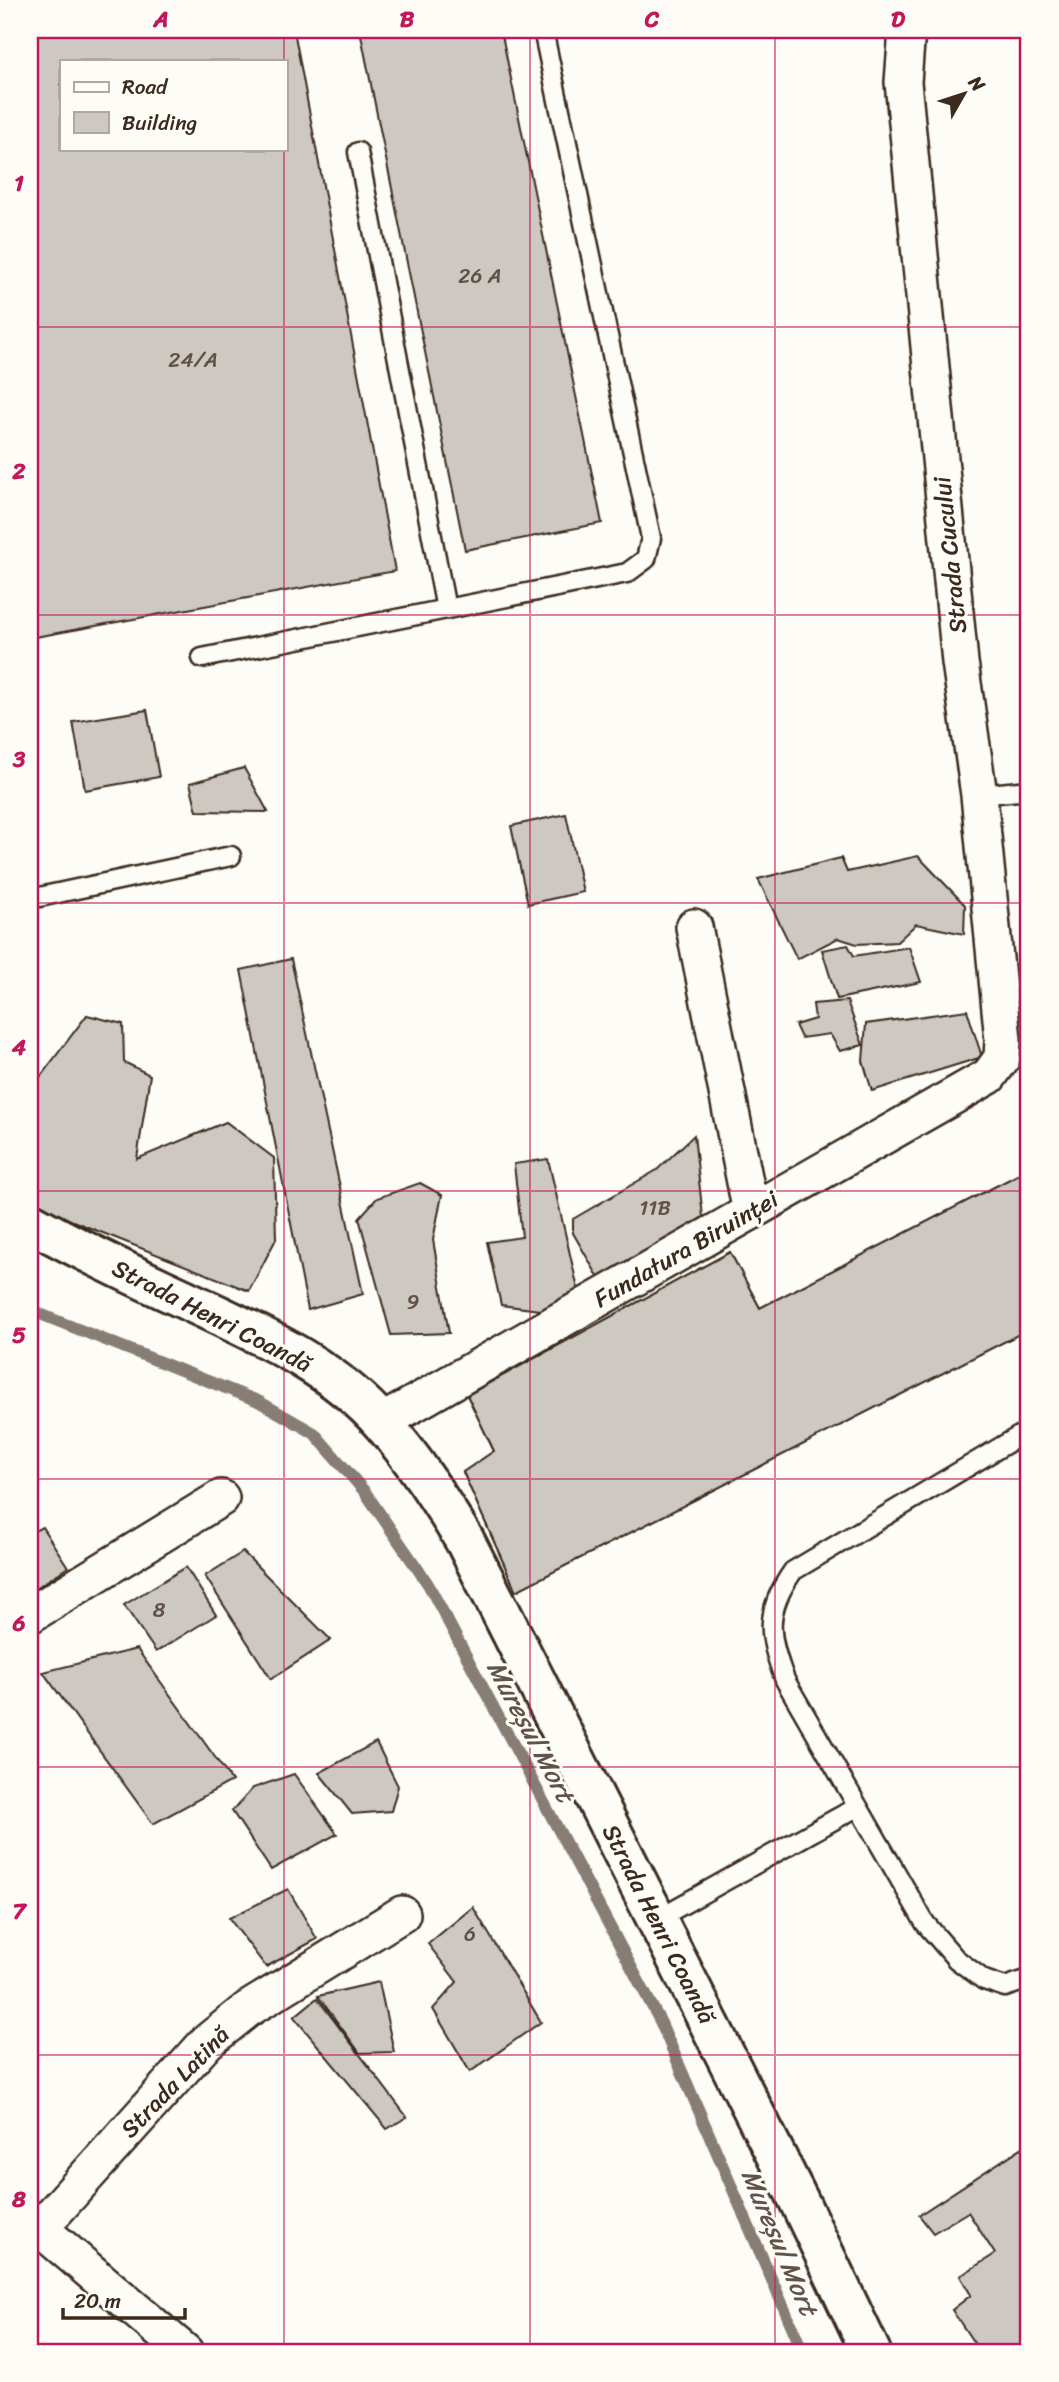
<svg xmlns="http://www.w3.org/2000/svg" width="1059" height="2382" font-family="Sriracha,sans-serif">
	<style>
		.lines { fill: none; stroke-linecap: round; stroke-linejoin: round }
		.stream { stroke: #887d74; stroke-width: 12 }
		.building { fill: #cdc8c2; stroke: #3b2a1e; stroke-width: 2; fill-rule: evenodd }
		.service-casing { stroke: #3b2a1e; stroke-width: 23 }
		.minor-casing { stroke: #3b2a1e; stroke-width: 40 }
		.tertiary-casing { stroke: #3b2a1e; stroke-width: 44 }
		.service { stroke: #fdfcf7; stroke-width: 18 }
		.minor { stroke: #fdfcf7; stroke-width: 35 }
		.tertiary { stroke: #fdfcf7; stroke-width: 38 }
		.grid { fill: none; stroke: #c2185b; stroke-width: 2; stroke-opacity: 0.55 }
		.labels { text-anchor: middle; stroke-width: 6; stroke-linejoin: round; paint-order: stroke }
		.number-label { font-size: 21px; fill: #605247 }
		.street-label { font-size: 24px; fill: #3b2a1e; stroke: #fdfcf7 }
		.water-label { font-size: 26px; font-style: italic; fill: #615349; stroke: #fdfcf7 }
		.neatline { fill: none; stroke: #c2185b; stroke-width: 2.5 }
		.grid-label { font-size: 23px; text-anchor: middle; font-weight: bold; fill: #c2185b }
	</style>
	<rect width="100%" height="100%" fill="#fdfcf7"/>
	<filter id="ink" filterUnits="userSpaceOnUse"><feTurbulence type="fractalNoise" baseFrequency=".0143" numOctaves="2"/><feDisplacementMap in="SourceGraphic" scale="14" xChannelSelector="R" yChannelSelector="G"/><feConvolveMatrix kernelMatrix="1 2 1 2 8 2 1 2 1" color-interpolation-filters="sRGB"/></filter>
	<g filter="url(#ink)">
		<g class="lines">
			<path class="stream" d="M30,1310L258,1401L314,1433L365,1492L428,1584L661,2023L803,2352"/>
		</g>
		<g class="building">
			<path d="M30,30H294L395,571L30,638ZM61,61H285V149H61Z"/>
			<path d="M360,30H501L602,523L465,550Z"/>
			<path d="M147,710L159,777L85,790L73,722Z"/>
			<path d="M244,768L268,812L197,811L190,783Z"/>
			<path d="M566,814L583,892L528,904L511,826Z"/>
			<path d="M918,856L965,905L964,934L916,924L897,942L857,944L838,938L797,959L758,879L841,858L847,872Z"/>
			<path d="M848,945L854,956L909,947L921,982L837,999L822,950Z"/>
			<path d="M291,959L363,1294L308,1310L241,970Z"/>
			<path d="M847,1001L863,1045L840,1051L830,1034L801,1038L795,1025L815,1019L813,1004Z"/>
			<path d="M967,1010L982,1057L872,1091L863,1061L866,1024Z"/>
			<path d="M87,1015L123,1024L124,1062L150,1075L137,1159L226,1122L274,1158L276,1239L249,1291L30,1204V1083L34,1085Z"/>
			<path d="M694,1135L703,1217L600,1280L573,1233V1219L657,1170Z"/>
			<path d="M548,1159L578,1289L555,1312L501,1305L487,1242L522,1237L514,1164Z"/>
			<path d="M1029,1169V1329L516,1591L463,1472L494,1451L467,1395L730,1252L760,1308Z"/>
			<path d="M1029,1169V1329L516,1591L463,1472L494,1451L467,1395L730,1252L760,1308Z"/>
			<path d="M420,1183L442,1195L433,1240L449,1333L391,1335L359,1218L377,1198Z"/>
			<path d="M42,1527L68,1567L30,1592V1533Z"/>
			<path d="M243,1552L331,1640L271,1679L205,1576Z"/>
			<path d="M186,1567L216,1615L156,1652L124,1605Z"/>
			<path d="M137,1649L232,1781L153,1824L43,1672Z"/>
			<path d="M376,1742L398,1786L391,1811L352,1814L319,1773Z"/>
			<path d="M294,1774L337,1834L271,1870L232,1811L253,1788Z"/>
			<path d="M288,1889L317,1939L266,1967L229,1918Z"/>
			<path d="M473,1907L541,2022L470,2072L433,2009L457,1982L428,1944Z"/>
			<path d="M379,1982L394,2052L360,2053L318,1996Z"/>
			<path d="M317,1998L407,2117L387,2129L294,2017Z"/>
			<path d="M1029,2143V2352H980L952,2310L971,2295L960,2276L995,2254L968,2212L933,2233L919,2215Z"/>
		</g>
		<g class="lines">
			<g class="service-casing">
				<g id="service">
					<path d="M358,152L446,609"/>
					<path d="M202,658L627,573L646,559L651,538L543,30"/>
					<path d="M979,795L1029,790"/>
					<path d="M30,899L231,856"/>
					<path d="M1029,1430L793,1571C764,1612 768,1635 785,1680L925,1923L956,1959L984,1980L1005,1987L1029,1979"/>
					<path d="M657,1919L857,1807"/>
				</g>
			</g>
			<g class="minor-casing">
				<g id="minor">
					<path d="M694,927L751,1212"/>
					<path d="M382,1422L989,1076L1002,1058L1003,1040L979,795L960,662L903,82L907,30"/>
					<path d="M30,1615L221,1498"/>
					<path d="M30,2220L185,2352"/>
					<path d="M40,2228L207,2042L248,2009L402,1914"/>
				</g>
			</g>
			<g class="tertiary-casing">
				<path id="tertiary" d="M30,1222C80,1250 130,1274 182,1298C253,1332 330,1363 383,1424C415,1460 440,1500 465,1541L798,2199L871,2352"/>
			</g>
			<use href="#service" class="service"/>
			<use href="#minor" class="minor"/>
			<use href="#tertiary" class="tertiary"/>
		</g>
	</g>
	<path class="grid" d="M284,30V61M530,30V2352M775,30V2352M284,149V2352M30,327H1029M30,615H1029M30,903H1029M30,1191H1029M30,1479H1029M30,1767H1029M30,2055H1029"/>
	<g class="labels">
		<g class="number-label">
			<text x="480" y="283">26 A</text>
			<text x="193" y="367">24/A</text>
			<text x="655" y="1215">11B</text>
			<text x="413" y="1309">9</text>
			<text x="159" y="1617">8</text>
			<text x="470" y="1941">6</text>
		</g>
		<g class="street-label">
			<text transform="translate(950 555) rotate(-96)" y="8">Strada Cucului</text>
			<text transform="translate(686 1249) rotate(-30)" y="8">Fundatura Biruinței</text>
			<text transform="translate(212 1316) rotate(27)" y="8">Strada Henri Coandă</text>
			<text transform="translate(659 1924) rotate(63)" y="8">Strada Henri Coandă</text>
			<text transform="translate(175 2082) rotate(-46)" y="8">Strada Latină</text>
		</g>
		<g class="water-label">
			<text transform="translate(531 1731) rotate(62)" y="9">Mureșul Mort</text>
			<text transform="translate(780 2242) rotate(67)" y="9">Mureșul Mort</text>
		</g>
	</g>
	<rect width="1059" height="2382" fill="none" stroke="#fdfcf7" stroke-width="77"/>
	<rect x="60" y="60" width="228" height="91" fill="#fdfcf7" stroke="#afa8a0" stroke-width="2"/>
	<rect x="74" y="82" width="35" height="10" fill="#fdfcf7" stroke="#afa8a0" stroke-width="2"/>
	<text x="122" y="94" font-size="21" fill="#3b2a1e">Road</text>
	<rect x="74" y="112" width="35" height="21" fill="#cdc8c2" stroke="#afa8a0" stroke-width="2"/>
	<text x="122" y="130" font-size="21" fill="#3b2a1e">Building</text>
	<g transform="translate(964 94) rotate(51)" stroke="#fdfcf7" stroke-width="5" paint-order="stroke">
	<path d="M0-5L12 26L0 18L-12 26Z" fill="#3b2a1e"/>
	<text y="-10" font-size="19" font-weight="bold" text-anchor="middle" fill="#3b2a1e">N</text>
	</g>
	<path d="M63 2308v10h122v-10" fill="none" stroke="#3b2a1e" stroke-width="3.5"/>
	<text x="74" y="2308" font-size="21" fill="#3b2a1e" stroke="#fdfcf7" stroke-width="5" paint-order="stroke">20 m</text>
	<rect x="38" y="38" width="982" height="2306" class="neatline"/>
	<g class="grid-label">
		<text x="161" y="27">A</text>
		<text x="407" y="27">B</text>
		<text x="652" y="27">C</text>
		<text x="898" y="27">D</text>
		<text x="19" y="191">1</text>
		<text x="19" y="479">2</text>
		<text x="19" y="767">3</text>
		<text x="19" y="1055">4</text>
		<text x="19" y="1343">5</text>
		<text x="19" y="1631">6</text>
		<text x="19" y="1919">7</text>
		<text x="19" y="2207">8</text>
	</g>
</svg>
